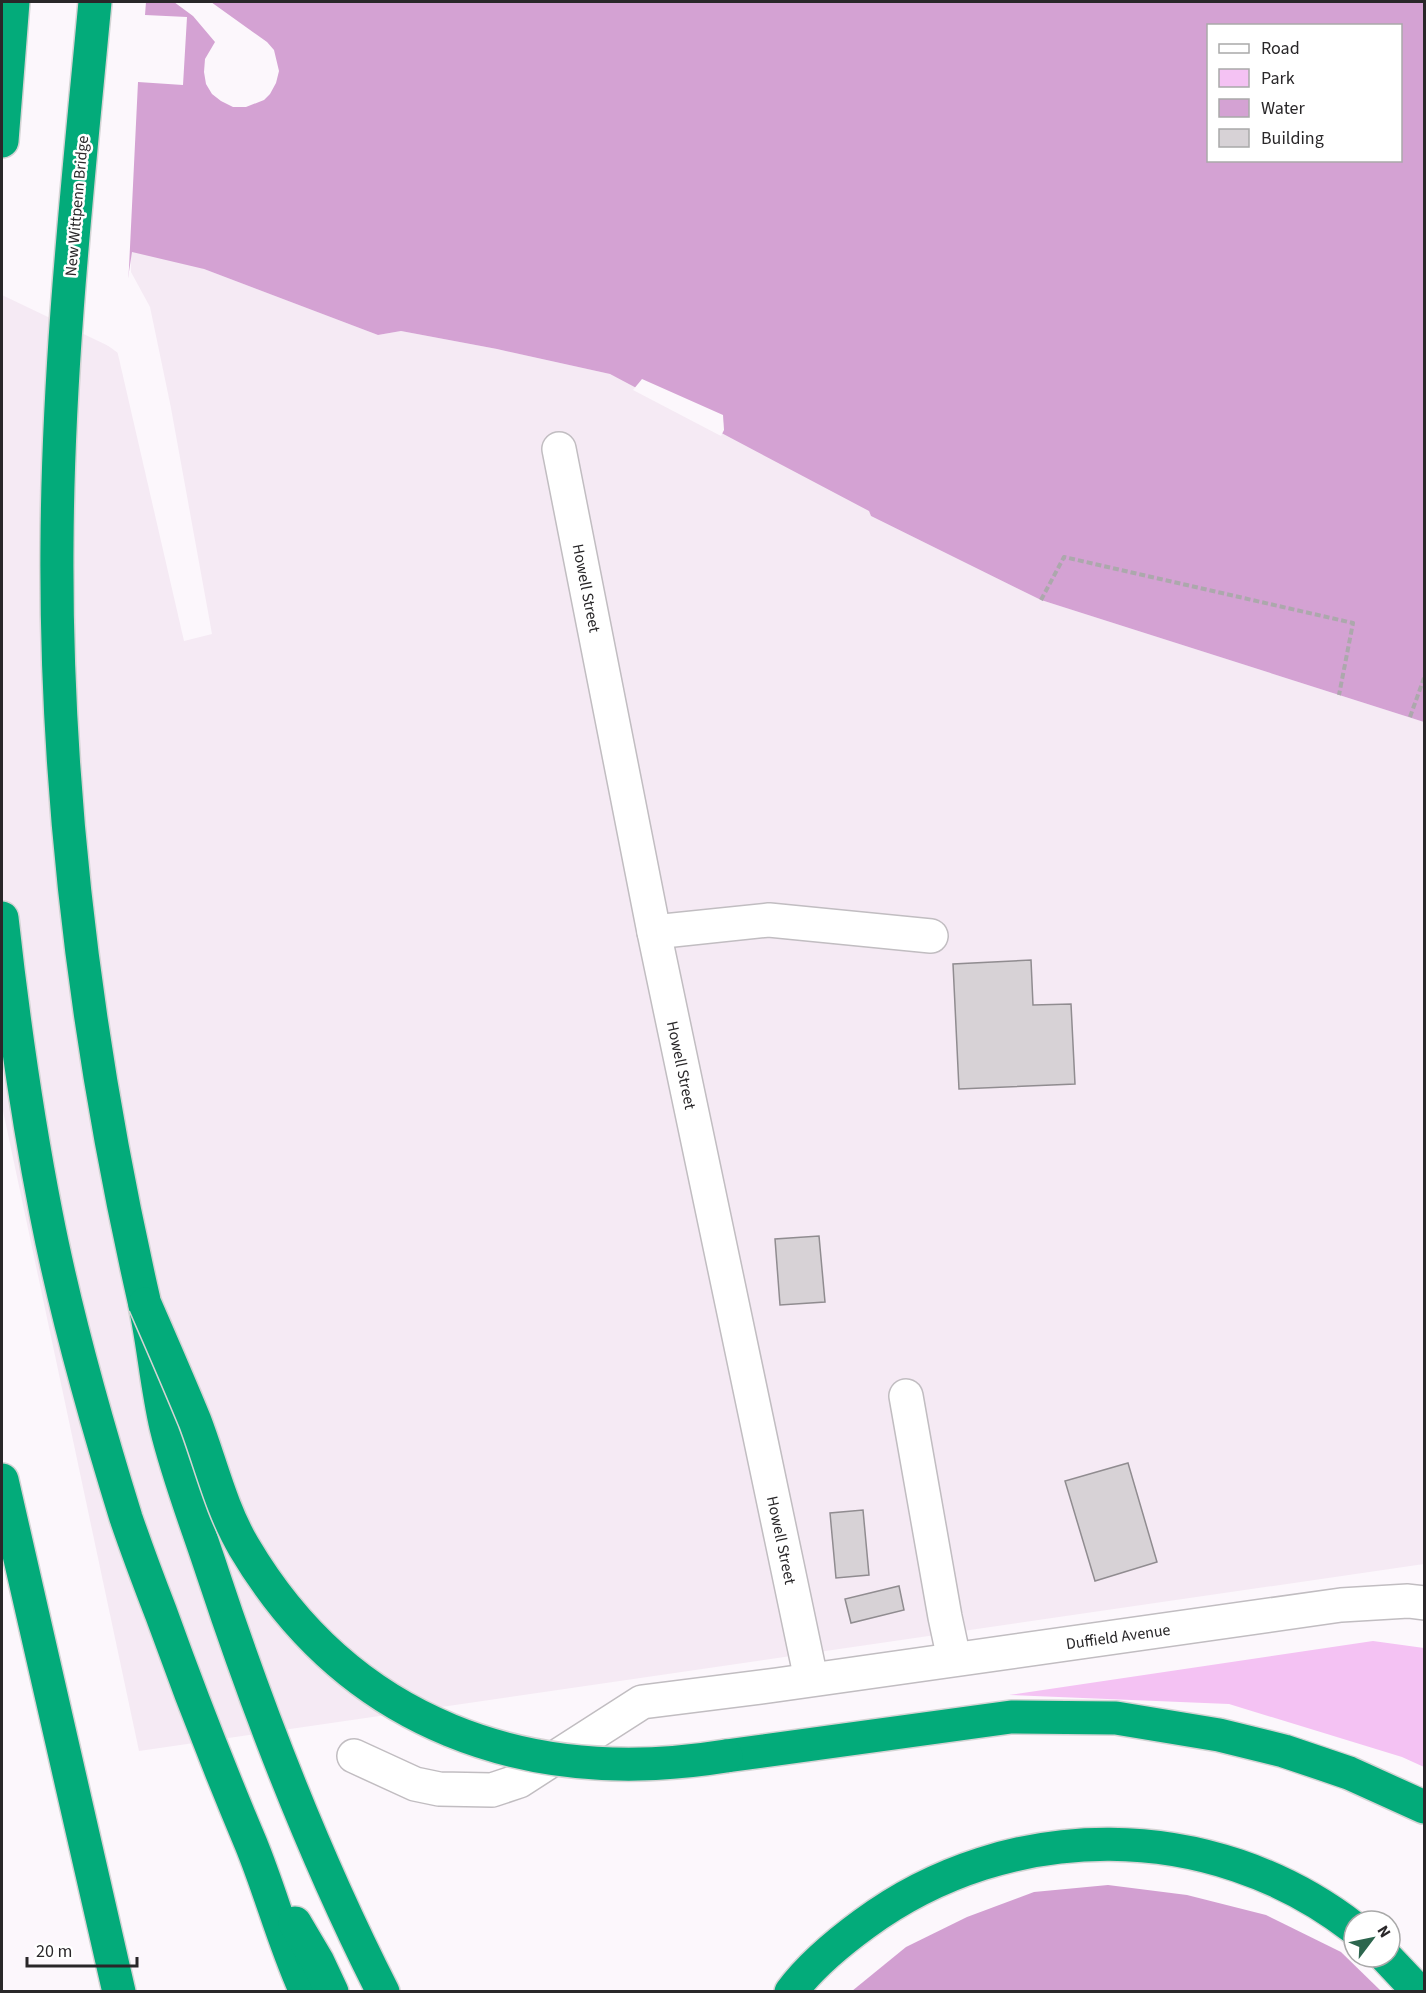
<svg xmlns="http://www.w3.org/2000/svg" width="1426" height="1993" font-family="'Source Sans 3',sans-serif">
	<style>
		.built { fill: #f5eaf4 }
		.green { fill: #f4c2f3 }
		.forest { fill: #d29fd1 }
		.water { fill: #d4a2d3; fill-rule: evenodd }
		.pier { fill: #fcf7fc }
		.building { fill: #d7d2d6; stroke: #908c90; stroke-width: 1.5 }
		.lines { fill: none; stroke-linecap: round; stroke-linejoin: round }
		.minor-casing { stroke: #c1bdc1; stroke-width: 36 }
		.highway-casing { stroke: #d4d4d4; stroke-width: 36 }
		.path { stroke: #aca8ac; stroke-width: 4; stroke-dasharray: 6 3; stroke-linecap: butt }
		.minor { stroke: #fff; stroke-width: 33 }
		.highway { stroke: #03ab7a; stroke-width: 33 }
		.highway-bridge-casing { stroke: #d4d4d4; stroke-width: 36; stroke-linecap: butt }
		.highway-bridge { stroke: #03ab7a; stroke-width: 33 }
		.labels { text-anchor: middle; stroke-width: 5; stroke-linejoin: round; paint-order: stroke }
		.street-label { font-size: 16px; fill: #292729; stroke: #fff }
	</style>
	<rect width="100%" height="100%" fill="#fcf7fc"/>
	<path class="built" d="M149,238L204,269L378,335L401,331L497,349L610,374L864,497L871,516L1041,600L1424,722V1564L139,1751L2,1106V295L117,350L184,641L212,634L171,408L150,307L131,272V253Z"/>
	<path class="green" d="M1373,1641L1424,1648V1767L1402,1757L1229,1704L1009,1695Z"/>
	<path class="forest" d="M1108,1885L1187,1895L1266,1915L1341,1952L1381,1991H852L906,1947L967,1917L1034,1892Z"/>
	<path class="water" d="M2,2H1424V722L1041,600L871,516L869,511L610,374L497,349L401,331L378,335L204,269L132,252L117,350ZM1208,26H1400V160H1208Z"/>
	<g class="pier">
		<path d="M2,2H146L145,15L187,17L183,85L138,82L127,309L120,350L118,353L2,269Z"/>
		<path d="M174,2H211L267,42L274,50L279,71L276,83L270,94L264,100L246,107H233L221,101L212,94L206,84L204,72L205,59L215,42L193,16Z"/>
		<path d="M642,379L723,415L724,430L721,436L633,390Z"/>
	</g>
	<g class="building">
		<path d="M1031,960L1033,1005L1071,1004L1075,1084L959,1089L953,964Z"/>
		<path d="M819,1236L825,1302L780,1305L775,1239Z"/>
		<path d="M1128,1463L1157,1562L1095,1581L1065,1481Z"/>
		<path d="M863,1510L869,1575L836,1578L830,1513Z"/>
		<path d="M899,1586L904,1610L851,1623L845,1599Z"/>
	</g>
	<g class="lines">
		<g class="minor-casing">
			<g id="minor">
				<path d="M559,449L654,932L811,1679"/>
				<path d="M654,932L769,920L931,936"/>
				<path d="M906,1396L945,1617L954,1659"/>
				<path d="M354,1756L415,1784L439,1789L492,1790L519,1781L642,1702L776,1685L1341,1605L1408,1601L1424,1603"/>
			</g>
		</g>
		<g class="highway-casing">
			<g id="highway">
				<path d="M95,2C78,182 58,363 57,544C55,797 87,1049 143,1296C153,1339 156,1384 166,1427C178,1477 197,1525 213,1574C260,1716 315,1858 383,1992"/>
				<path d="M2,141L13,2"/>
				<path d="M2,918C13,1017 27,1116 46,1213C66,1316 95,1418 126,1518C137,1550 149,1582 161,1613C189,1691 219,1768 251,1844C271,1893 284,1944 306,1992"/>
				<path d="M2,1480L119,1992"/>
				<path d="M726,1756L1011,1717L1116,1718L1219,1735L1284,1751L1349,1773L1424,1807"/>
				<path d="M295,1923L318,1962L332,1992"/>
				<path d="M1386,1957L1419,1992"/>
				<path d="M791,1992C811,1965 838,1943 864,1924C1009,1817 1211,1817 1354,1928"/>
			</g>
		</g>
		<g class="path">
			<path d="M1041,600L1064,557L1353,623L1339,695"/>
			<path d="M1410,717L1424,678"/>
		</g>
		<use href="#minor" class="minor"/>
		<use href="#highway" class="highway"/>
		<g class="highway-bridge-casing">
			<path id="highway-bridge" d="M145,1304C162,1343 179,1382 195,1421C211,1463 221,1508 244,1547C349,1725 528,1788 726,1756"/>
		</g>
		<use href="#highway-bridge" class="highway-bridge"/>
	</g>
	<g class="labels">
		<g class="street-label">
			<text transform="translate(76 206) rotate(-85)" y="6">New Wittpenn Bridge</text>
			<text transform="translate(587 588) rotate(79)" y="6">Howell Street</text>
			<text transform="translate(682 1065) rotate(78)" y="6">Howell Street</text>
			<text transform="translate(782 1540) rotate(78)" y="6">Howell Street</text>
			<text transform="translate(1118 1636) rotate(-8)" y="6">Duffield Avenue</text>
		</g>
	</g>
	<rect width="1426" height="1993" fill="none" stroke="#292729" stroke-width="6"/>
	<rect x="1207" y="24" width="195" height="138" fill="#ffffff" stroke="#a9a9a9" stroke-width="1.5"/>
	<rect x="1219" y="44" width="30" height="9" fill="#ffffff" stroke="#a9a9a9" stroke-width="1.5"/>
	<text x="1261" y="54" font-size="18" fill="#292729">Road</text>
	<rect x="1219" y="69" width="30" height="18" fill="#f4c2f3" stroke="#a9a9a9" stroke-width="1.5"/>
	<text x="1261" y="84" font-size="18" fill="#292729">Park</text>
	<rect x="1219" y="99" width="30" height="18" fill="#d4a2d3" stroke="#a9a9a9" stroke-width="1.5"/>
	<text x="1261" y="114" font-size="18" fill="#292729">Water</text>
	<rect x="1219" y="129" width="30" height="18" fill="#d7d2d6" stroke="#a9a9a9" stroke-width="1.5"/>
	<text x="1261" y="144" font-size="18" fill="#292729">Building</text>
	<g transform="translate(1372 1939) rotate(58)"><circle r="28" fill="#ffffff" stroke="#a9a9a9" stroke-width="1.5"/>
	<path d="M0-4.5L10 22L0 15L-10 22Z" fill="#2c664e"/>
	<text y="-9" font-size="16" font-weight="bold" text-anchor="middle" fill="#292729">N</text>
	</g>
	<path d="M27 1957v9h110v-9" fill="none" stroke="#292729" stroke-width="3"/>
	<text x="36" y="1957" font-size="18" fill="#292729" stroke="#ffffff" stroke-width="4.5" paint-order="stroke">20 m</text>
</svg>
